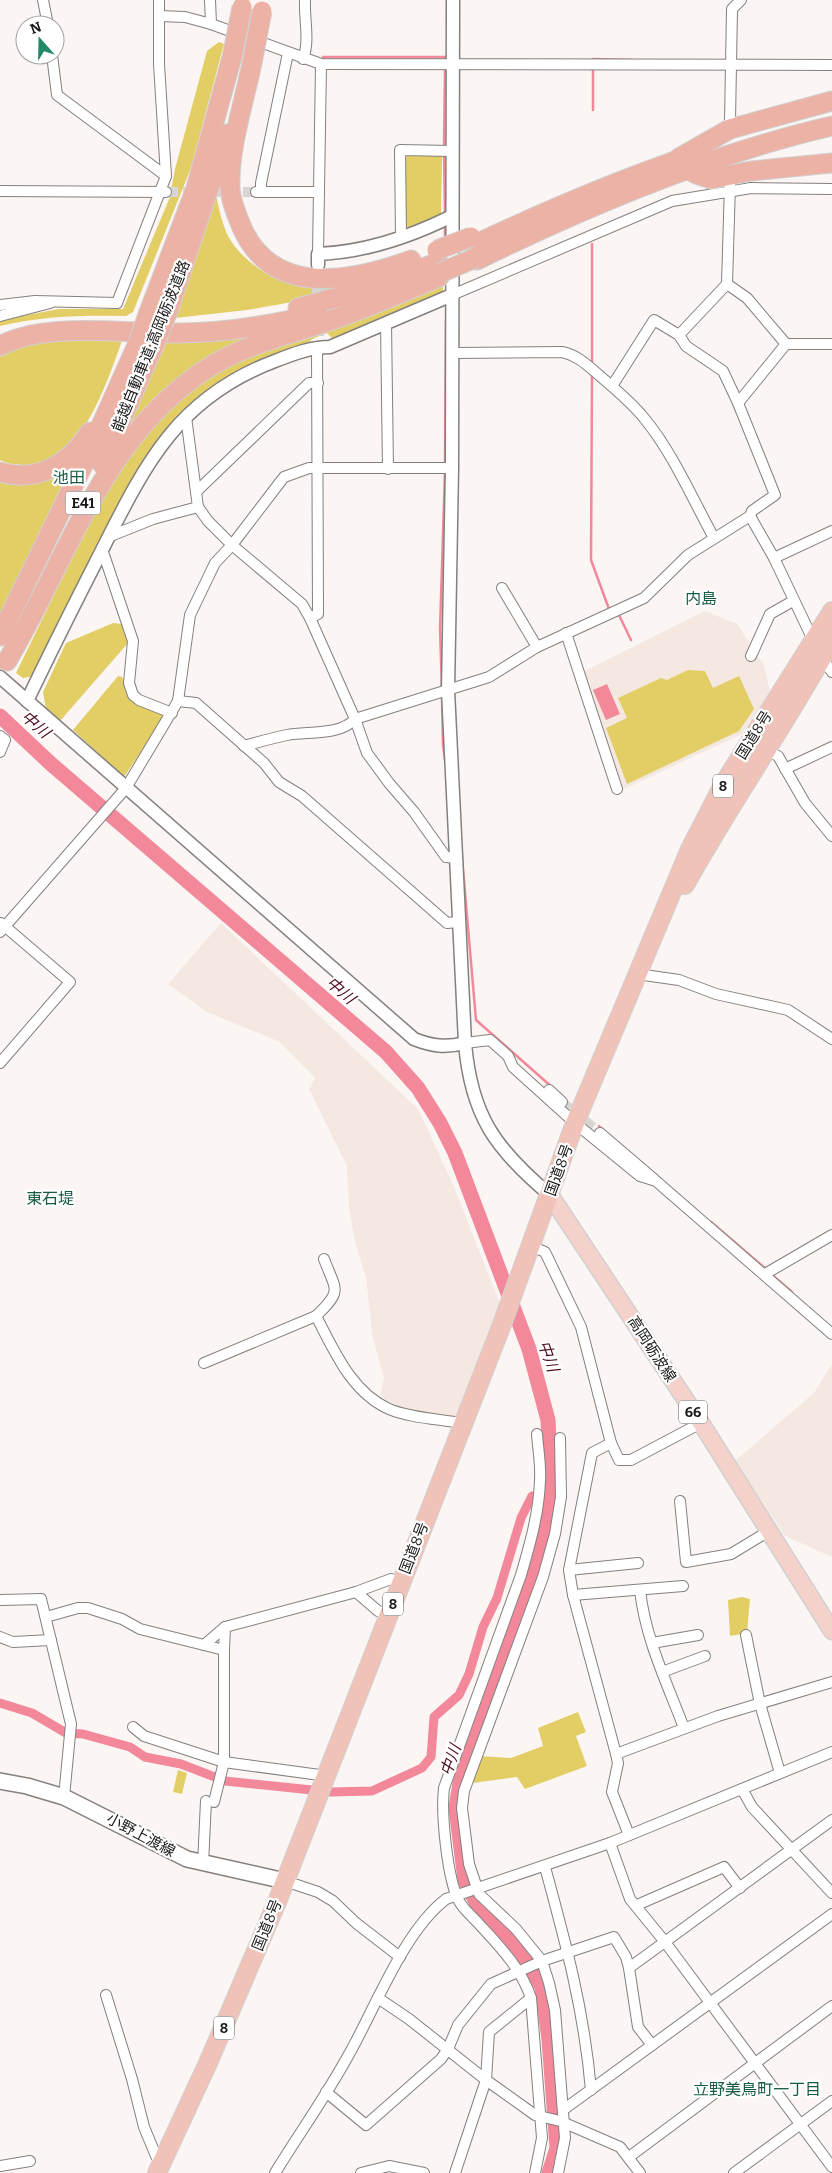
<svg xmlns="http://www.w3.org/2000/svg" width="832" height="2173" font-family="Bitter,'Noto Sans JP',serif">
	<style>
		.built { fill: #f4e8e1 }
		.green { fill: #e3ce66 }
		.water { fill: #f2889a }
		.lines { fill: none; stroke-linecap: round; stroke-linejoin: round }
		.stream { stroke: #f2889a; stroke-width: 2.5 }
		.canal { stroke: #f2889a; stroke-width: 9 }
		.river { stroke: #f2889a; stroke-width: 15 }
		.minor-tunnel { stroke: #d9d5d3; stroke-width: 10; stroke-dasharray: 10 5; stroke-linecap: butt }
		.tertiary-tunnel { stroke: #d9d5d3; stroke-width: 12; stroke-dasharray: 12 6; stroke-linecap: butt }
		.minor-casing { stroke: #84807e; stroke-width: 12 }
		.tertiary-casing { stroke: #84807e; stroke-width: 15 }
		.secondary-casing { stroke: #84807e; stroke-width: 18 }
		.primary-casing { stroke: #d1d1d1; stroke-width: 19 }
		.trunk-casing { stroke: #d1d1d1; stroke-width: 20 }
		.motorway-casing { stroke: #d1d1d1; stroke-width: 21 }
		.minor { stroke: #fff; stroke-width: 10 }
		.tertiary { stroke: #fff; stroke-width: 12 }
		.secondary { stroke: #fff; stroke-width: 15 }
		.primary { stroke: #f4d1ca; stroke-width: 16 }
		.trunk { stroke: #f0c2b8; stroke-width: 18 }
		.motorway { stroke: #edb2a6; stroke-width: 19 }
		.motorway-bridge-casing { stroke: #d1d1d1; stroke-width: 21; stroke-linecap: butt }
		.motorway-bridge { stroke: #edb2a6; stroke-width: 19 }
		.labels { text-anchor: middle; stroke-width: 4.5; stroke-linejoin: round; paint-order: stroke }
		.shield { fill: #fff; stroke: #5f5e5d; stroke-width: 1 }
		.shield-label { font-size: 14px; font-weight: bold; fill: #1a1918 }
		.street-label { font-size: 15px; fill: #1a1918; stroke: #fff }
		.neighbourhood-label { font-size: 16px; fill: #145b42; stroke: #fff }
		.water-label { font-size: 16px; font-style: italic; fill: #4e0d1f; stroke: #fff }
	</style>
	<rect width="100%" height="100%" fill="#fbf6f4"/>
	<g class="built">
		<path d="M705,611L737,624L764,665L770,691L742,734L622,790L583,672Z"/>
		<path d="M221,923L418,1109L454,1187L500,1304L454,1420L406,1410L380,1397L384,1377L373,1339L366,1277L355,1242L349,1207L347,1166L309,1089L315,1078L280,1042L207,1012L168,984Z"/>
		<path d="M832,1364V1557L785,1536L735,1461L814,1393Z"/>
	</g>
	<g class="green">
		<path d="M219,42L224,44L191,168L133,312L126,316C83,315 42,316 0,326V320L59,309H123L170,197L175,169L207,51Z"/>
		<path d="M409,154L442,155L441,216L409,228L404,225L405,159Z"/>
		<path d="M216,195C219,209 222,223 228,236C240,259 274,283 300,285C321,288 344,284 365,280L304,300L247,310L175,318Z"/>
		<path d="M443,281V297L333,339L327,333L312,339L305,347L264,360L232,374L202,396L153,447L128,486L34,676L23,678L16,673L98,505L131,452L159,417L215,372L243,358Z"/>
		<path d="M292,322L243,343L124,437L168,338Z"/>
		<path d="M123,338C108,379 79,474 22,465C15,464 6,464 0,460V355L20,342Z"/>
		<path d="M75,461L0,617V480Z"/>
		<path d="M113,623L122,624L128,643L60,721L46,709L43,692L66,643Z"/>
		<path d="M688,670L705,671L713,688L739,676L754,709L739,731L627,784L606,728L627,718L618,698L661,678L667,680Z"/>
		<path d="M118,676L122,677C126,683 124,690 127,695C132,705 152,710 162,714V721L124,777L73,730Z"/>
		<path d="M742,1597L750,1599L747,1633L730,1636L728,1600Z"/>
		<path d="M578,1712L586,1732L576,1736L587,1766L525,1789L517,1777L473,1783L480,1756L511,1758L543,1746L538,1728Z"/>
		<path d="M178,1770L187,1773L182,1794L173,1792Z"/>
	</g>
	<path class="water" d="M607,684L620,714L606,720L593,690Z"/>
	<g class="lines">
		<g class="stream">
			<path d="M323,57H445V63"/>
			<path d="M593,61V59L631,60"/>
			<path d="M593,110V67"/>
			<path d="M444,148L445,68"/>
			<path d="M444,153L445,215"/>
			<path d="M445,223V240"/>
			<path d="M592,364V244"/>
			<path d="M592,374L591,560L609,609"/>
			<path d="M445,465L446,321"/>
			<path d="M619,615L631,640"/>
			<path d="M442,690L440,629L445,471"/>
			<path d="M442,695L443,745L445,760"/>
			<path d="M461,846L476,1020L553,1088"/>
			<path d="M599,1126L604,1131"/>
			<path d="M711,1222L766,1269"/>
			<path d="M771,1274L792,1292"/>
		</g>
		<g class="canal">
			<path d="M544,1497L552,1498"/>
			<path d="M0,1703L32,1713L66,1733L83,1734L130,1747L145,1757L181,1764L225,1781L312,1790"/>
			<path d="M330,1792L372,1791L422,1768L431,1757L434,1717L459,1695L469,1674L483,1627L497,1598L521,1518L532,1496L535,1497"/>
		</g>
		<path class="river" d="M0,716L50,763L386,1052L418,1088L440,1123L455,1153L529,1349L548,1420L552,1498L534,1576L460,1783L456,1808L465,1880L478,1906L521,1952L542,1987L549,2039L557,2148L549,2173"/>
		<g class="minor-tunnel">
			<path d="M168,192H256"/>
			<path d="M562,1102L600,1133"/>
		</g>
		<path class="tertiary-tunnel" d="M318,336V270"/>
		<g class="minor-casing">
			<g id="minor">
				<path d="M43,0L48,25"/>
				<path d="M210,0L211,24"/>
				<path d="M159,16L185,17L211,24L321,64L832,65"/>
				<path d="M52,55L57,95L166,176"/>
				<path d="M303,59C310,41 304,19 305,0"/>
				<path d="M730,121L732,9L741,0"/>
				<path d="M730,184L727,284L747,298L786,344"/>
				<path d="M0,191L166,192"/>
				<path d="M256,192H318"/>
				<path d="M261,192V183L288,53"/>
				<path d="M401,238L400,150L452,151"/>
				<path d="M318,254L321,64"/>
				<path d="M452,295L672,201L751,188L832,189"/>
				<path d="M0,305L35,301L117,303L166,176L159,64V0"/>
				<path d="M0,316L50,303"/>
				<path d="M386,323L388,469"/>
				<path d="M679,335L727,284"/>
				<path d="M453,353L562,352C578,355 588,366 600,376C616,390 631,402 644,418C673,453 692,498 714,538"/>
				<path d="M612,386L654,320L679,335L686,346L723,371L738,403"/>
				<path d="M186,417L198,507L208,521L232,545L302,604L310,618L355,719L367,753L389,783L414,812L446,857L456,858"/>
				<path d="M196,492L309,383H318"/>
				<path d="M750,516L774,558L814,642"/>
				<path d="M108,537L153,519L198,507"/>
				<path d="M102,549L133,641L129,683L133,695L139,700L172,713"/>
				<path d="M774,558L832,531"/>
				<path d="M502,588L537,647"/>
				<path d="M310,618L318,614L317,347"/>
				<path d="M566,633L617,789"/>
				<path d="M820,655L832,672"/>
				<path d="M751,656L770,614L793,601"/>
				<path d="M178,701L196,703L264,763L279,782L302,796L447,923L458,922"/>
				<path d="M0,736L5,740L0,752"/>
				<path d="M244,746C258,742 273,738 287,735C307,731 340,736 355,719L489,677L537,647L644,598L688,555L750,516L752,511L775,495L738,403L786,344H832"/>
				<path d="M766,750L778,756L805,803L832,836"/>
				<path d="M785,769L832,747"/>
				<path d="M0,932L126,788L178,701L190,615L215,563L232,545L284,477L309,468H452"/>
				<path d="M637,974L679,980L716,994L788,1010L832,1039"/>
				<path d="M465,1043L490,1040L508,1056L513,1067L575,1123L640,1176L656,1181L832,1334"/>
				<path d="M0,1063L70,982L1,923"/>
				<path d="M549,1090L562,1102"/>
				<path d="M600,1133L654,1179"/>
				<path d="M531,1246L545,1252L581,1327L611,1443L619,1460H631L701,1423"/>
				<path d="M765,1274L832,1235"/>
				<path d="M316,1316C343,1290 336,1291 324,1259"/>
				<path d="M204,1363L316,1316C334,1350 351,1392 389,1409C410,1418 439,1419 461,1423"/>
				<path d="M611,1443L592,1453L569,1570L573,1595L616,1754"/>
				<path d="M680,1501L686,1562L731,1554L769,1531"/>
				<path d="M569,1570L638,1563"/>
				<path d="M640,1590C645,1638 667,1683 684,1728"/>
				<path d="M356,1592L378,1611L388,1615"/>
				<path d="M573,1595L683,1586"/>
				<path d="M0,1600L41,1599L71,1724L64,1797"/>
				<path d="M46,1617L78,1608H88L122,1619L140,1629L224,1650V1762L214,1802"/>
				<path d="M746,1635L760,1704L780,1773"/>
				<path d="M0,1637L13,1642L51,1640"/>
				<path d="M652,1643L698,1635"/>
				<path d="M204,1645L225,1627"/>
				<path d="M224,1650L225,1627L356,1592L391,1579L401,1583"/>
				<path d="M662,1672L705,1656"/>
				<path d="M133,1727L144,1736L224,1762L327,1776"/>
				<path d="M742,1789L752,1807L832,1893"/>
				<path d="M629,1835L612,1792L618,1763L616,1754L718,1716L832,1682"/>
				<path d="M610,1843L630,1899L665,1942L832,2167"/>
				<path d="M203,1864L206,1801"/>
				<path d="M545,1867C566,1944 584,2010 591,2090"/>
				<path d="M285,1881L318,1892L333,1901L356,1923L400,1957"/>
				<path d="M637,1905L724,1867L740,1888"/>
				<path d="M629,1968L832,1820"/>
				<path d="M106,1995L132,2079L144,2127L156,2156L164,2159"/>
				<path d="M378,1998L409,2019L486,2080L535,2115L560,2121L620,2147L640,2173"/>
				<path d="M326,2092L366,2125L441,2059L448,2049L458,2025L491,1984L542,1961L614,1937L626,1957L629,1968L638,2027L652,2045"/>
				<path d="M563,2110L832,1914"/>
				<path d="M629,2157L832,2006"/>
				<path d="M0,2166L30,2161"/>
				<path d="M275,2173C299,2134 326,2096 348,2056C375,2009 403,1932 446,1899L610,1843L832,1752"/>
				<path d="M361,2173L389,2166L424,2173"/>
				<path d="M455,2173L486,2080L489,2032L531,1998"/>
				<path d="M535,2173L542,2138L531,1998C521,1968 500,1947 479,1924C473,1917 463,1909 459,1901C447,1878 441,1813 444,1788L521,1575C530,1544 539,1513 540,1480C541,1465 538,1449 537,1434"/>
				<path d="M558,2173L565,2138L555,2010L549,1983L542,1961L516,1929L479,1894L469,1864L462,1808L464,1791L543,1577L555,1534L561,1497L560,1438"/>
				<path d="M734,2173L832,2101"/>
			</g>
		</g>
		<g class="tertiary-casing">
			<g id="tertiary">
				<path d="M453,0L452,468L448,690L465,1043C471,1115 495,1149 550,1195"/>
				<path d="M318,265V254C366,252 410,237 452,216"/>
				<path d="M0,677L414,1039C432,1046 445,1048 465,1043"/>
				<path d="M27,701C50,653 74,605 98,558C143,469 174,399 275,361C293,354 311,347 330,347L452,295"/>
			</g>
		</g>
		<g class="secondary-casing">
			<path id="secondary" d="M0,1781L27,1786L64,1797L187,1859L285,1881"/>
		</g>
		<g class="primary-casing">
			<path id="primary" d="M550,1195L701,1423L832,1631"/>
		</g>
		<g class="trunk-casing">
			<g id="trunk">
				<path d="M685,885C731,802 786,724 832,640"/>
				<path d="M157,2173L208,2063L277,1902L501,1327L575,1123L690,849L724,783L832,611"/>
			</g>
		</g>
		<g class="motorway-casing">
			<g id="motorway">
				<path d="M252,63C244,103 229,146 230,187C231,202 237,216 243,230C275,298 354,281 411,260"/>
				<path d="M679,158L730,129L832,101"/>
				<path d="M689,170L696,174L711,179L751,171L832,163"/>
				<path d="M474,245C546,211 618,180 693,155"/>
				<path d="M477,260C589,205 710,154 832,126"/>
				<path d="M298,308L361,291L439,262"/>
				<path d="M168,311L227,134"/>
				<path d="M149,312L196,188L232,57"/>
				<path d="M0,346C45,321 126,334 178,333C225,333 272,325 318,314"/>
				<path d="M102,464L155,343"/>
				<path d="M0,472C38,483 69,464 90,432"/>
				<path d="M0,636L87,457L138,343"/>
				<path d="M7,661C69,557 105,428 216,363C251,343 291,334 329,321C367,308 404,292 441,276"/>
			</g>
		</g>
		<use href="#minor" class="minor"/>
		<use href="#tertiary" class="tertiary"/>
		<use href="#secondary" class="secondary"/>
		<use href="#primary" class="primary"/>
		<use href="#trunk" class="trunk"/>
		<use href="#motorway" class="motorway"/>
		<g class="motorway-bridge-casing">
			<g id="motorway-bridge">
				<path d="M232,57L242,7"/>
				<path d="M252,63L262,11"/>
				<path d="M437,250L471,237"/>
				<path d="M440,273L475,258"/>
				<path d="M138,343L149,312"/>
				<path d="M155,343L168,311"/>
			</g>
		</g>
		<use href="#motorway-bridge" class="motorway-bridge"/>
	</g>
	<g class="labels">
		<g class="shield">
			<rect x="65.5" y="491.5" width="35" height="23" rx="4"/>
			<rect x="713" y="774.5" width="20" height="23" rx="4"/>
			<rect x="679" y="1400.5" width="28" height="23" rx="4"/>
			<rect x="383" y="1592.5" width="20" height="23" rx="4"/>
			<rect x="214" y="2016.5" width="20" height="23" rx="4"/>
		</g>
		<g class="shield-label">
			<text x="83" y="508">E41</text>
			<text x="723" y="791">8</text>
			<text x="693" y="1417">66</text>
			<text x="393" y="1609">8</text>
			<text x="224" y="2033">8</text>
		</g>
		<g class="street-label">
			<text transform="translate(151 346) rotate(-68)" y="5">能越自動車道;高岡砺波道路</text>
			<text transform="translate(754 735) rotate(-58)" y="5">国道8号</text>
			<text transform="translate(559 1170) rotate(-70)" y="5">国道8号</text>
			<text transform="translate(652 1349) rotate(57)" y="5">高岡砺波線</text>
			<text transform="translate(414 1548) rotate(-69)" y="5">国道8号</text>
			<text transform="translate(141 1835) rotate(28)" y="5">小野上渡線</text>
			<text transform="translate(267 1925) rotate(-68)" y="5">国道8号</text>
		</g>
		<g class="neighbourhood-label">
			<text x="69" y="483">池田</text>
			<text x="701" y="604">内島</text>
			<text x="50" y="1204">東石堤</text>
			<text x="757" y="2095">立野美鳥町一丁目</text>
		</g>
		<g class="water-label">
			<text transform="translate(36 724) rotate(41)" y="6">中川</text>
			<text transform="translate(341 990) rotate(41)" y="6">中川</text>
			<text transform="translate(549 1356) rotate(70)" y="6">中川</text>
			<text transform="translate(450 1760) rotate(-71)" y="6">中川</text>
		</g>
	</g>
	<g transform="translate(40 40) rotate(340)"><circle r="24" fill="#ffffff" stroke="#a3a3a3"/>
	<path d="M0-4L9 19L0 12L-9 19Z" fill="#218965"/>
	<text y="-8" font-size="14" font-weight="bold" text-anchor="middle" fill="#1a1918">N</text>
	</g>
</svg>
